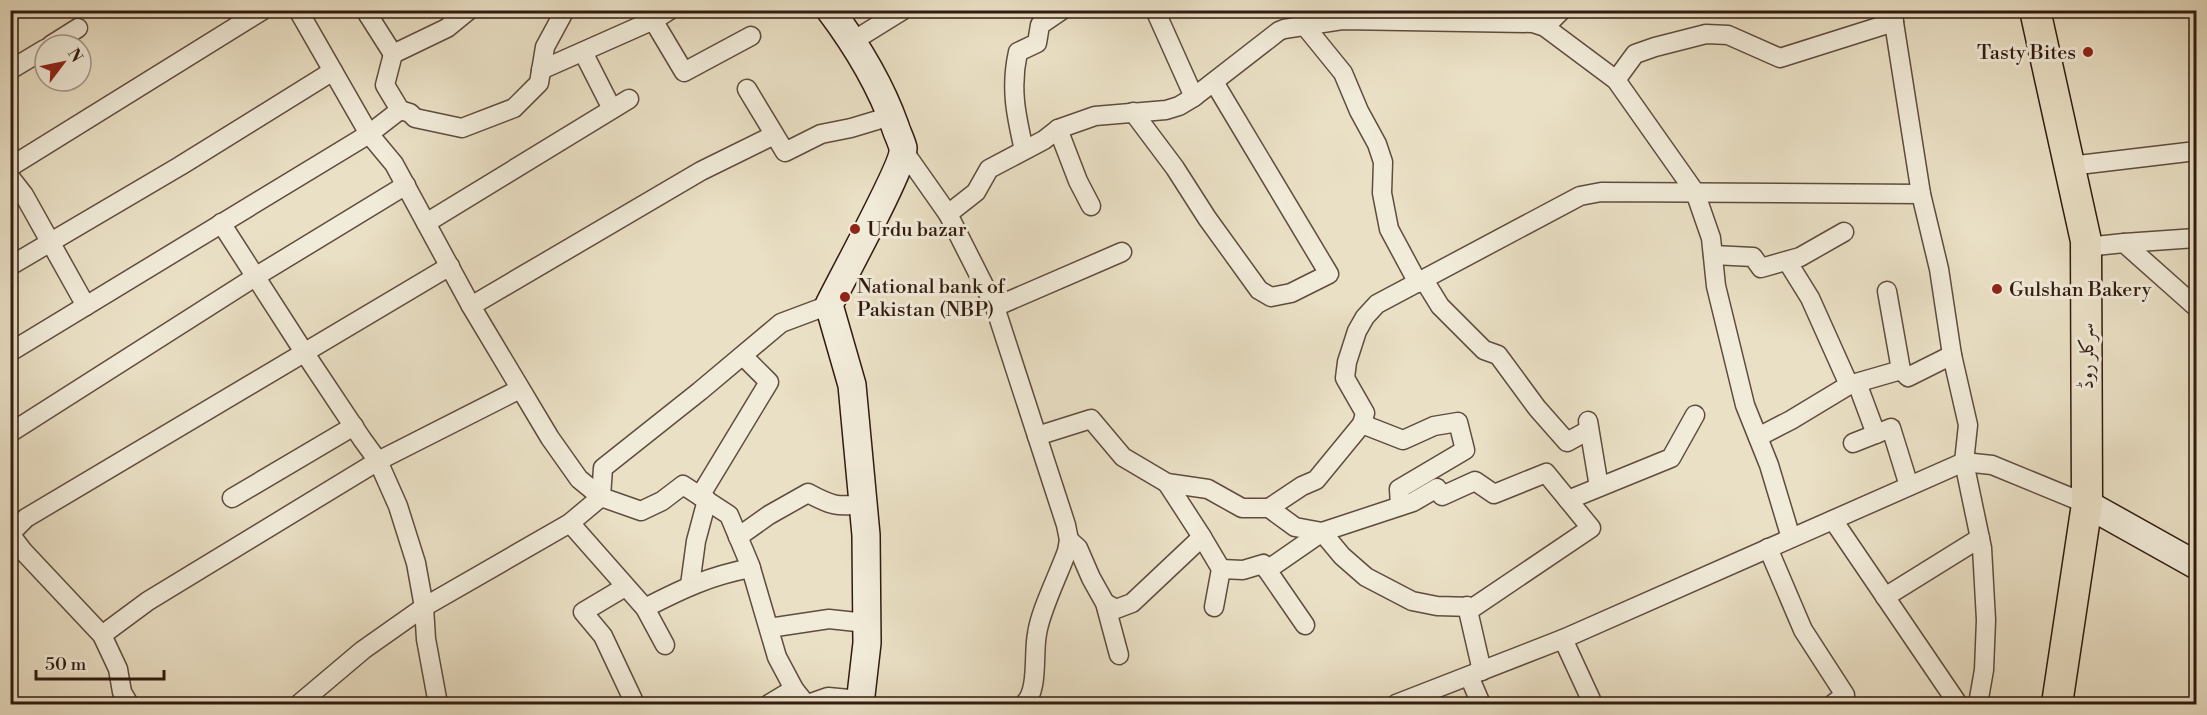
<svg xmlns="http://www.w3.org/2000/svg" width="2207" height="715" font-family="'Libre Bodoni',Amiri,serif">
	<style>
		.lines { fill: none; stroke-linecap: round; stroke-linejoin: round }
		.street-casing { stroke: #5f4c3e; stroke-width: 21 }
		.secondary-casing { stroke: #311b11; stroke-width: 30 }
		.primary-casing { stroke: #311b11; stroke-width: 33 }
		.street { stroke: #f1ebd9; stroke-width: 18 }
		.secondary { stroke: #f1ebd9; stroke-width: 27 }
		.primary { stroke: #eae0c5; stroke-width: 30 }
		.poi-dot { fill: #8f2418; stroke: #f1ebd9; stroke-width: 2 }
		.labels { text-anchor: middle; stroke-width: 6; stroke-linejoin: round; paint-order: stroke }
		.poi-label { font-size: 20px; fill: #311b11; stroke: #f1ebd9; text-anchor: start }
		.street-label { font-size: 20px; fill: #311b11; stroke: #f1ebd9 }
	</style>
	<rect width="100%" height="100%" fill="#eae0c5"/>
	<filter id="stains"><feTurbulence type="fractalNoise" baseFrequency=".00333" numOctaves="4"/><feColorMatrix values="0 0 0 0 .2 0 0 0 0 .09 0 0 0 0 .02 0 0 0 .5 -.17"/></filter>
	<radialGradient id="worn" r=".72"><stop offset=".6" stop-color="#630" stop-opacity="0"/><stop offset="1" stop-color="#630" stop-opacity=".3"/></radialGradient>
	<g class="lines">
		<g class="street-casing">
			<g id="street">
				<path d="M298,10L369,134L394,164L471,306L550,438L579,479L601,497L570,523L424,607L363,650L299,704"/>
				<path d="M365,10L393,54"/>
				<path d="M1155,10L1194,97"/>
				<path d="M1299,10L1304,25L1343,73L1359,111L1377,144L1383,162L1382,193L1389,229L1418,283"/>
				<path d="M1892,10L1921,194L1939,269L1952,355L1968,425L1964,462L1982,548L1986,620L1984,670L1978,704"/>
				<path d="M653,20L684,72L751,36"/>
				<path d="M1545,27L1562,10"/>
				<path d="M853,41L903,10"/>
				<path d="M51,45L78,28"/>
				<path d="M583,52L612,109"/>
				<path d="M10,70L45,49"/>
				<path d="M541,70L656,19L670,10"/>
				<path d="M1616,80L1635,54L1655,47L1706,34L1728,35L1780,58L1894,22"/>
				<path d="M747,89L785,152L821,134L851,128L891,116"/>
				<path d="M400,110L385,85L393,54L447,28L469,10"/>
				<path d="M1133,112L1175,168L1207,218L1259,290L1271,297L1291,293L1329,274L1214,82"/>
				<path d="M1058,129L1078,181L1091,206"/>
				<path d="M903,150L948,214L995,307L1066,525L1069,540L1067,551C1059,574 1040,611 1037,634C1033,653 1039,691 1024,704"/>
				<path d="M1024,150C1016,115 1010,88 1018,52L1037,43L1040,25L1062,10"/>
				<path d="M2070,166L2196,151"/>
				<path d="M10,167L263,10"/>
				<path d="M10,177L24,195L86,306"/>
				<path d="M948,214L976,192L989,169L1044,140L1058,129L1095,116L1166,110L1179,106L1194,97L1279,31L1284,29L1342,20L1533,23L1545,27L1616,80L1695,192L1711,238L1716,286L1745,405L1769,465L1791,538"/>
				<path d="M221,223L304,352L362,439L378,461L398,506L416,563L424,607L426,639L438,704"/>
				<path d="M426,223L629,99"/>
				<path d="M2124,243L2196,238"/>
				<path d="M2086,247L2124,243L2196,307"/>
				<path d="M1713,255L1753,257L1761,268L1800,257L1844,232"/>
				<path d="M1787,261L1810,298L1849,385"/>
				<path d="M10,266L180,166L333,71"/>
				<path d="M1424,280L1440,306L1484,350L1498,355L1537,408L1567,442L1589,430"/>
				<path d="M1887,291L1901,370"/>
				<path d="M471,306L701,171L774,135"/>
				<path d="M995,307L1122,252"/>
				<path d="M10,352L369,134L400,110L410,113L415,118L462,128L514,108L539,83L545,47L565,10"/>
				<path d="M1857,383L1876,434"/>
				<path d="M1588,421L1599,487"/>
				<path d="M1362,424L1365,413L1345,378L1347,362L1357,331L1365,317L1377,304L1580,196L1601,192L1921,194"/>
				<path d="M10,433L255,277L406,185"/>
				<path d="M1037,436L1091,419L1123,457L1167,483L1208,489L1242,508H1269L1295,527L1322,532L1342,556L1366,577L1412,601L1437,606L1474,607L1591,528L1546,473L1494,494L1475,481L1442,496L1437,488L1413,502L1322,532L1267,570"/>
				<path d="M1758,437L1791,420L1849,385L1901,370L1908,377L1952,355"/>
				<path d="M1853,443L1891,428L1909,486"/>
				<path d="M1167,483L1202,537L1221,569L1214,607"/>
				<path d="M700,496L769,382L743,356"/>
				<path d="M232,498L354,426"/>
				<path d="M1568,500L1671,458L1695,415"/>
				<path d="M1269,508L1302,486L1316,480L1362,424L1403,440L1434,426L1458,422L1465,450L1399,489L1400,506"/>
				<path d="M1833,520L1958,704"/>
				<path d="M570,523L645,608L665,645"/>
				<path d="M10,534L26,518L450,266"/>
				<path d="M10,534L23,551L102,635L118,669L122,692L129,704"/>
				<path d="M738,537L769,515L808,493C832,506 837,507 863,504"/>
				<path d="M1069,540L1078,548L1091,578L1105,603L1119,655"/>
				<path d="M1768,548L1803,630L1845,695L1833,704"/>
				<path d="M1221,569L1243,570L1263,564L1305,625"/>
				<path d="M690,585L696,541L707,500"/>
				<path d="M625,587L583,612L603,636L635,704"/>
				<path d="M1885,597L1980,538"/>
				<path d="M1105,603L1116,609L1132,603L1202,537"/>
				<path d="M1467,606L1482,671"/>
				<path d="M645,608C682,589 709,576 751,568"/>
				<path d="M769,628L829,619L866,623"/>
				<path d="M102,635L148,601L378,461L520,389"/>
				<path d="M1563,639L1593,704"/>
				<path d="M1469,676L1481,704"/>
				<path d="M769,704L794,689"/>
				<path d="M806,704L794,689L777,657L750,565L729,515L683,485L662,501L641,511L601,497L603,468L700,391L781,323L829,305"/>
				<path d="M808,704L828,697L860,700"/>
				<path d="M1396,704L1563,639L1964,462L1992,465L2087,504"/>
			</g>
		</g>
		<g class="secondary-casing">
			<g id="secondary">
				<path d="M830,10C857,46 880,84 895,126C897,133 901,140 903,148C905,164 840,282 829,305L852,385L866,535L867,643L860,704"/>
				<path d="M2087,504L2196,565"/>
			</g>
		</g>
		<g class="primary-casing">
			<path id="primary" d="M2035,10L2086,241L2087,504L2057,704"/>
		</g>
		<use href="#street" class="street"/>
		<use href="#secondary" class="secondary"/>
		<use href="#primary" class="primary"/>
	</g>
	<g class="poi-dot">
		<circle cx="2088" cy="52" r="6"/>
		<circle cx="855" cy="229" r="6"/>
		<circle cx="1997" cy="289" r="6"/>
		<circle cx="845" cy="297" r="6"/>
	</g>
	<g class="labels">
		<g class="poi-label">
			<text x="2076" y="59" text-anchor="end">Tasty Bites</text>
			<text x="867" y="236">Urdu bazar</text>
			<text x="857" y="293">National bank of<tspan x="857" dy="23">Pakistan (NBP)</tspan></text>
			<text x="2009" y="296">Gulshan Bakery</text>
		</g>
		<g class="street-label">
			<text transform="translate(2086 356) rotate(-90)" y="7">سرکلر روڈ</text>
		</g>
	</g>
	<rect width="2207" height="715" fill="none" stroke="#eae0c5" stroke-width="36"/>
	<rect x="12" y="12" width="2183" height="691" fill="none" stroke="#311b11" stroke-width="3"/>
	<rect x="18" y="18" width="2171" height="679" fill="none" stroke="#311b11" stroke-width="1.5"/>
	<g transform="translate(63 63) rotate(58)"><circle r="28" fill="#f1ebd9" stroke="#a49889" stroke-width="1.5"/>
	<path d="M0-4.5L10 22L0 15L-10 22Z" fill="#8f2418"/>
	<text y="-9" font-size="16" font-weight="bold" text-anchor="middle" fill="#311b11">N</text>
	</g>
	<path d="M36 670v9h128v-9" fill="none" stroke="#311b11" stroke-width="3"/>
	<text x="45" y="670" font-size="18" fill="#311b11" stroke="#f1ebd9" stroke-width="4.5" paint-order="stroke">50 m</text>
	<rect width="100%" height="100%" filter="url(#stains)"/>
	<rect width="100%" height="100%" fill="url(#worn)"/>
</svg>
